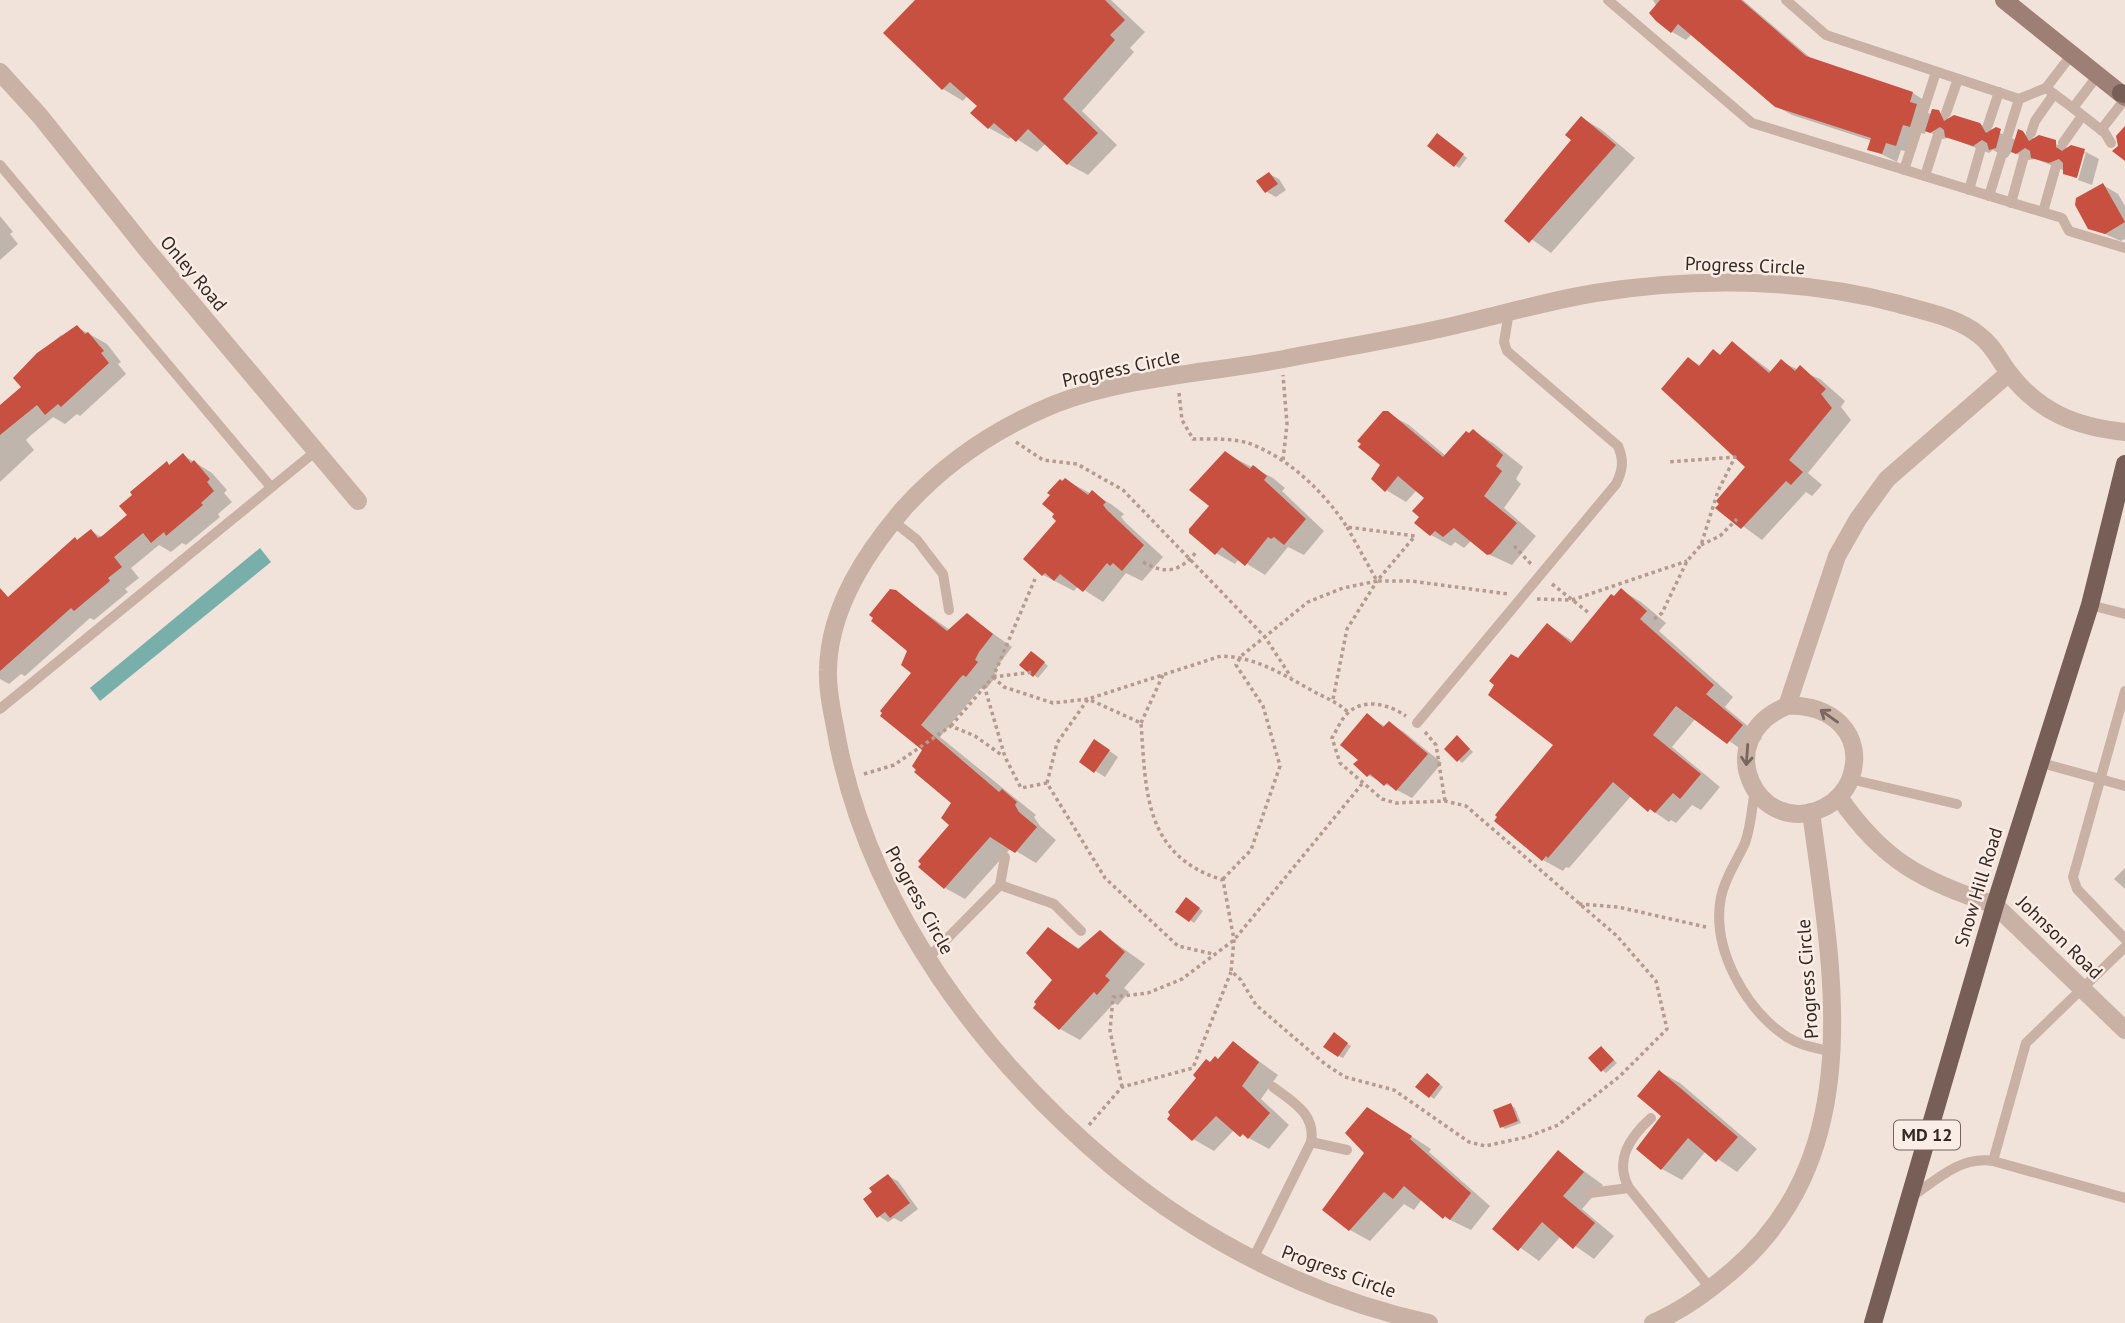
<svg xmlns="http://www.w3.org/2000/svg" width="2125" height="1323" font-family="'PT Sans',sans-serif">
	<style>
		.water { fill: #78afaa }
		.shadow { fill: #0003 }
		.building { fill: #c75041 }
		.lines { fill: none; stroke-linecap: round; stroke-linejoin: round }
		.path { stroke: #b59a8f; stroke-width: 3.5; stroke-dasharray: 3.5 3.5; stroke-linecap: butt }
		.service { stroke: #c9b1a5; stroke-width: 10 }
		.minor { stroke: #c9b1a5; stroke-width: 18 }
		.tertiary { stroke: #c9b1a5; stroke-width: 18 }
		.secondary { stroke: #9d7f76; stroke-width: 18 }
		.primary { stroke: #775e57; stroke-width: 18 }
		.oneway { stroke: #78665f }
		.labels { text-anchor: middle; stroke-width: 5; stroke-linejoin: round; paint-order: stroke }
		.shield { fill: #f9ede5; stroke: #70645f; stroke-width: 2 }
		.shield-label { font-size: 18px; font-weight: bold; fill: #352926 }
		.street-label { font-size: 19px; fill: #352926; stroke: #f9ede5 }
	</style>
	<rect width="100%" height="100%" fill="#f1e3d9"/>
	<path class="water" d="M260,548L271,562L100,701L90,688Z"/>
	<g class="shadow">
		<path d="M918,0H1111L1145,32L1130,48L1134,52L1082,111L1117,145L1088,175L1068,164L1046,143L1037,152L1012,136L1009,139L989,128L979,106L968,95L963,101L943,89Z"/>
		<path d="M1653,0H1743L1813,60L1913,93L1927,102L1925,111L1932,115L1938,112L1950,119L1980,124L2016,140L2023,133L2035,139L2086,152L2081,156L2075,178L2065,171L2036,159L2028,160L2012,151L2007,158L1993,150L1989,153L1950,138L1942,139L1926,130L1925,134L1918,132L1911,153L1901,150L1897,162L1869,148L1872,141L1792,115L1776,106L1692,34L1686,40L1672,32Z"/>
		<path d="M1582,118L1602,130L1635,158L1551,253L1506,221L1573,139Z"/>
		<path d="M1442,138L1467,158L1459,168L1455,165Z"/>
		<path d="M2086,152L2099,159L2092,185L2078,180Z"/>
		<path d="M1269,174L1279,179L1286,190L1276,197L1267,192Z"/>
		<path d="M2103,185L2118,194L2125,206V239L2121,241L2089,227Z"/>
		<path d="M0,216L13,232L10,234L18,244L0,260Z"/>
		<path d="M77,327L107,344L121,362L118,364L126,374L80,416L77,414L65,424L53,417L30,436L26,440L34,450L0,482V407L24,387L27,364L61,335L65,338Z"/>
		<path d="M1733,343L1772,372L1781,362L1820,379L1845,401L1841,407L1851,420L1808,473L1822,485L1812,496L1806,492L1762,540L1718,508L1748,467L1689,359L1701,366L1714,351L1722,356Z"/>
		<path d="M1387,413L1409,425L1446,456L1473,431L1493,443L1523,467L1516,479L1521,484L1504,508L1536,536L1512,565L1488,554L1472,540L1464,548L1455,542L1451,546L1431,535L1421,517L1426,498L1417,490L1406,502L1386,490L1382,464Z"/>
		<path d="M1225,453L1273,478L1285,488L1282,491L1324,531L1304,555L1288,547L1265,575L1239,559L1235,564L1216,553L1211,505L1191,489Z"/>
		<path d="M183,455L212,473L227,490L224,493L232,502L218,514L220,517L186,545L182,543L171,552L159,545L131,568L139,578L125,589L128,592L94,620L90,618L25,676L21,674L9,684L0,679V600L9,598L91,531L103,538L129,515L167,464L171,466Z"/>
		<path d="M1065,480L1111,504L1124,514L1121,517L1126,523L1163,557L1142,581L1126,573L1103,602L1078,586L1074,591L1043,575L1059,520Z"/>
		<path d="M1621,590L1641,602L1666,623L1659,631L1733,697L1725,707L1762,738L1748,754L1696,718L1672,747L1720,787L1701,810L1692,805L1676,823L1671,820L1669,822L1631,796L1569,868L1566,867L1563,871L1543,860L1556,745L1519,660L1548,625L1574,642Z"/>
		<path d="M895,592L950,630L967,615L1012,647L999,664L995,673L997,675L987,688L980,689L940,737L1036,815L1034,817L1040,826L1056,840L1036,863L1011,848L965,899L945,888L953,803L924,749L910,651Z"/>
		<path d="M1036,655L1048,666L1038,678L1034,675Z"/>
		<path d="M1367,716L1386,727L1389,723L1404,732L1442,763L1412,798L1368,775L1360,759Z"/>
		<path d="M1461,740L1473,752L1462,763L1446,749Z"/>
		<path d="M1104,747L1118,757L1105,777L1081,762Z"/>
		<path d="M2125,868V889L2114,879Z"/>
		<path d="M1190,902L1203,911L1194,923L1177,911Z"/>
		<path d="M1048,929L1080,949L1100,932L1145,964L1124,988L1129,992L1118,1005L1114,1003L1080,1040L1060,1029Z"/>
		<path d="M1338,1037L1351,1046L1343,1058L1339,1056Z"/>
		<path d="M1234,1043L1278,1075L1261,1099L1289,1125L1269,1149L1234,1130L1214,1151L1193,1139L1211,1063L1219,1060Z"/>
		<path d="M1602,1048L1617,1063L1606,1073L1602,1070Z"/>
		<path d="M1660,1072L1680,1083L1757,1149L1737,1172L1706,1151L1682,1180L1662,1169L1663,1116Z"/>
		<path d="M1431,1077L1443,1087L1434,1099L1430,1096Z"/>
		<path d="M1511,1105L1515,1108L1521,1123L1505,1129L1501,1126Z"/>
		<path d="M1388,1121L1431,1149L1429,1152L1490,1206L1471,1230L1444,1217L1422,1199L1414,1210L1404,1204L1370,1241L1350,1230L1366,1153Z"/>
		<path d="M1558,1152L1603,1185L1582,1209L1614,1236L1594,1259L1561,1236L1539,1261L1494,1229Z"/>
		<path d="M888,1176L898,1181L918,1209L901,1222L894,1218L888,1222L879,1216Z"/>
	</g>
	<g class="building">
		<path d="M915,0H1105L1125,20L1110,35L1115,40L1063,99L1098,133L1067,165L1028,129L1016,142L994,123L988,129L970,113L977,106L950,82L942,90L883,33Z"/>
		<path d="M1660,0H1741L1806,56L1913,92L1910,102L1917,104L1910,127L1903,125L1896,146L1886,143L1882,154L1867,150L1871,138L1775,107L1678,24L1671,33L1656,21L1649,13Z"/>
		<path d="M1932,109L1939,110L1944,121L1954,115L1980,123L1986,133L1996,127L2001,129L1996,148L1989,150L1987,143L1982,140L1973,146L1945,137L1944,130L1940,127L1930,133L1925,131Z"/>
		<path d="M1581,116L1616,145L1529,243L1504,221L1571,140L1565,135Z"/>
		<path d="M2125,126V161L2112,151L2118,146L2116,136Z"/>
		<path d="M2018,129L2023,131L2029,141L2039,135L2056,140V147L2062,151L2071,145L2085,149L2077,178L2063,174V163L2059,159L2049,163L2031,158L2030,151L2025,148L2016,154L2011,152Z"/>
		<path d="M1437,133L1464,154L1454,167L1427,146Z"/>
		<path d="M1269,172L1278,184L1265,193L1256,181Z"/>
		<path d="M2103,183L2125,222L2105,234L2088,229L2075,205L2076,198Z"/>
		<path d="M77,325L85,334L88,332L104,351L101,353L109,363L61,407L58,404L45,415L37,405L0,435V405L21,387L13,378L37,353Z"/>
		<path d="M1732,341L1769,373L1781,359L1795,371L1800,365L1826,389L1821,394L1832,408L1789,460L1803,472L1791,485L1786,481L1741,529L1715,508L1719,504L1716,501L1745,467L1661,389L1688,357L1699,366L1713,349L1720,355Z"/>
		<path d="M1383,411H1388L1443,457L1466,431L1469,433L1473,429L1503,455L1496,466L1502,471L1484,496L1517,523L1491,554L1487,555L1454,528L1443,537L1435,531L1430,536L1414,523L1419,517L1412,511L1424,498L1398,476L1385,492L1371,479L1380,465L1358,447L1361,444L1357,441Z"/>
		<path d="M1225,451L1250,469L1253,465L1267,476L1264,480L1306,519L1284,545L1274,537L1271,539L1268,537L1245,566L1222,547L1215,555L1189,533V529L1209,506L1189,490Z"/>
		<path d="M183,453L191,463L194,460L210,479L207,482L214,491L201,503L203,505L166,536L164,532L151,543L143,533L114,557L122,567L108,578L110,581L74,611L71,608L0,671V588L8,597L75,537L77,540L91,529L98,538L102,536L127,515L119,506L132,495L130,492L167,461L169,465Z"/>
		<path d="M1065,478L1088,495L1092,490L1106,502L1103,505L1107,510L1144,545L1122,571L1113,563L1110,566L1107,563L1083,592L1060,574L1054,581L1045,573L1042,576L1023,559L1056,521L1052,517L1054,514L1042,504L1050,495L1047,493L1060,479L1062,481Z"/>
		<path d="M1621,588L1647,611L1640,619L1714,685L1706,694L1743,725L1727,744L1676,706L1653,735L1701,774L1680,799L1673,793L1655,813L1650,809L1648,812L1613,782L1548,858L1546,856L1542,861L1494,821L1497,817L1495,815L1553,745L1488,695L1494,685L1489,681L1511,654L1518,658L1547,623L1571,643L1611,594L1614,596Z"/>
		<path d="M890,589L896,590L947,631L967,613L993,634L979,652L975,660L978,662L966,677L963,675L960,678L921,725L999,792L1002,789L1017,802L1015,805L1019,812L1037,827L1015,853L990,837L944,889L918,867L921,864L918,861L949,825L941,818L951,803L914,772L916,770L912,766L922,750L880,716L882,713L880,711L911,673L901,665L907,651L871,621L873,618L869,615Z"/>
		<path d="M1031,651L1045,662L1033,677L1019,665Z"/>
		<path d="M1367,713L1383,727L1389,721L1428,754L1396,791L1387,783L1384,786L1370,774L1367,777L1353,764L1358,760L1340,745Z"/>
		<path d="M1457,735L1470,749L1457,762L1444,749Z"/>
		<path d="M1094,739L1110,750L1094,773L1079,762Z"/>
		<path d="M1186,897L1200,908L1189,922L1175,912Z"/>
		<path d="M1048,927L1078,949L1100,930L1125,952L1105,976L1110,980L1097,995L1094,992L1059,1030L1033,1008L1036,1004L1034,1002L1052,980L1026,953Z"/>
		<path d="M1334,1032L1348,1043L1338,1057L1323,1047Z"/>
		<path d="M1233,1041L1259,1062L1242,1086L1270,1113L1248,1139L1243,1134L1240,1137L1216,1116L1192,1141L1167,1119L1170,1115L1168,1112L1196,1078L1193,1075L1206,1059L1210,1062L1215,1056L1218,1059Z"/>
		<path d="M1601,1046L1614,1060L1601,1072L1588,1058Z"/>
		<path d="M1659,1070L1738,1137L1716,1162L1688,1138L1661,1170L1636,1149L1661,1116L1637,1096Z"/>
		<path d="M1427,1073L1440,1084L1429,1098L1415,1087Z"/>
		<path d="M1511,1103L1518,1121L1500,1128L1493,1110Z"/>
		<path d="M1367,1107L1412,1136L1410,1139L1471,1193L1450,1220L1445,1216L1443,1219L1404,1186L1393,1199L1384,1192L1349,1231L1322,1210L1364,1153L1345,1133Z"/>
		<path d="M1558,1150L1584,1172L1563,1196L1595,1223L1573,1249L1542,1222L1518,1251L1492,1229Z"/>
		<path d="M888,1174L910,1203L890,1218L885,1212L877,1218L863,1199L872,1192L869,1188Z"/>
	</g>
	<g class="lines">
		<g class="path">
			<path d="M1179,393L1182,420L1193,439C1210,439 1231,438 1248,443C1288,457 1324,492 1347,527L1415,536L1377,581L1343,588L1308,602L1241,656L1236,665L1263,706L1280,766L1251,850L1223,879"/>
			<path d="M1016,442L1043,460L1077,464L1123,490L1265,637L1291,677"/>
			<path d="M1283,460L1287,424L1283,375"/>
			<path d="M1347,527L1377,581H1411L1508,594"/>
			<path d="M1701,545L1720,536L1737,519"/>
			<path d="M1514,546L1531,564"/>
			<path d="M1143,562C1166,575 1180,572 1197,551"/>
			<path d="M1552,584L1589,613"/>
			<path d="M1537,599L1572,600L1687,561"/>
			<path d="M1654,619L1662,613L1687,561L1701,545L1718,491L1735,457L1668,462"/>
			<path d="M993,677L1004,687L1053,703L1088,699L1141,723C1146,792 1144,856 1223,880L1234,940L1231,971L1241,980L1256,1005L1325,1064L1345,1077L1394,1090L1469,1142L1485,1146L1527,1137L1558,1125L1620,1076L1667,1029L1656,981L1617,936L1466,806L1445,801L1396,803L1382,799L1340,763L1332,738C1337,730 1341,719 1348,713C1365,697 1390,705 1406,716"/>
			<path d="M993,677L1034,672"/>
			<path d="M984,685L1005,757L1021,788L1047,783L1105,878L1178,946L1213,954"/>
			<path d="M1333,699L1347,629L1377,581"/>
			<path d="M1141,723L1163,675"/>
			<path d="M951,726L993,677L1035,579"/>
			<path d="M1425,732L1436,745L1445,801"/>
			<path d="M864,774L894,765L951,726L975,736L1003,756"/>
			<path d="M1047,783L1057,743L1088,699L1221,656C1256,657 1282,674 1311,690C1325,698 1336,701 1348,712"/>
			<path d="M1579,904L1618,907L1706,927"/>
			<path d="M1122,1087L1110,1031L1113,997L1148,993L1182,979L1234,940L1362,784"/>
			<path d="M1089,1125L1122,1087L1193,1068L1231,972"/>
		</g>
		<g class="service">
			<path d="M1608,0L1752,123L2062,218L2069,231L2125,248"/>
			<path d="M1786,0L1826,35L2019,99L2046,88L2073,108L2098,75"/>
			<path d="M2046,88L2072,54"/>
			<path d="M2073,108L2105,133L2111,143"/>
			<path d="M1946,113L1958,79"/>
			<path d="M1988,125L1999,92"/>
			<path d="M2101,130L2125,99"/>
			<path d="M2031,133L2035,121L2054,94"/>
			<path d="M2063,143L2082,116"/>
			<path d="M0,165L271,487"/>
			<path d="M1904,170L1936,72"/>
			<path d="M1925,176L1938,135"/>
			<path d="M1969,190L1981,148"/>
			<path d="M1989,196L2019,99"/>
			<path d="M2011,203L2024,156"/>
			<path d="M2043,212L2056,166"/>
			<path d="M893,521L917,540L943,574L949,610"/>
			<path d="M2090,605L2125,614"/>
			<path d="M2125,691L2073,877L2077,889L2125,939"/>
			<path d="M0,709L316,451"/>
			<path d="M1417,723L1616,484C1623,470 1624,460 1618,446L1507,351L1504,342L1509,312"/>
			<path d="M2038,762L2125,786"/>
			<path d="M1850,779L1957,804"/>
			<path d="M1755,790C1752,806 1751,827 1745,843C1737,861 1725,877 1721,897C1711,948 1745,1009 1787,1037C1801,1046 1817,1048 1833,1052"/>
			<path d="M1000,885L1005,857"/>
			<path d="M2125,947L2026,1043L1993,1161L2125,1198"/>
			<path d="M927,959L1000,885L1054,904L1081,931"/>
			<path d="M1311,1142L1347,1150"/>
			<path d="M1629,1188C1614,1160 1630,1137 1651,1118"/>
			<path d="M1590,1193L1629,1188L1711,1289"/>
			<path d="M1910,1198C1936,1180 1960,1156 1993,1161"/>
			<path d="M1253,1259L1311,1142C1316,1114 1293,1102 1273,1087"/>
		</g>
		<g class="minor">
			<path d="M0,72L40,116L147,250L358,501"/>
			<path d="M1787,706C1830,703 1867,734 1850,780C1845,792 1836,801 1825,807C1758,841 1707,739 1787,706L1837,556L1858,519L1887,479L2009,373"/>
			<path d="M1839,797C1883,861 1922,881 1995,905"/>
			<path d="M1429,1323C1314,1298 1202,1241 1113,1167C983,1058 872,911 838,743C834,719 827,694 828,670C829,608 866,552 905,507C946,462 999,427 1055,404C1125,377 1210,373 1284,359C1340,348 1396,339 1452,326C1500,315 1547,301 1595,293C1695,277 1802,278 1899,304C1926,312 1957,317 1979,335C1993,345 1999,360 2009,373C2040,413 2077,427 2125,432"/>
			<path d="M1653,1323C1683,1310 1707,1292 1732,1271C1870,1153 1832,970 1811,812"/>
		</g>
		<path class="tertiary" d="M1995,905L2125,1030"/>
		<path class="secondary" d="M2004,0L2125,97"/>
		<g class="primary">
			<path d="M2121,93L2125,94"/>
			<path d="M1873,1323L1995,905L2090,605L2125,464"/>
		</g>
	</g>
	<defs><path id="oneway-shaft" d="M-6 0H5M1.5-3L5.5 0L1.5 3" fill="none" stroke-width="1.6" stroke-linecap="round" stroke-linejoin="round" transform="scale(1.75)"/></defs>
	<g class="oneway">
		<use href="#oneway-shaft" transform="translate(1829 716) rotate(-145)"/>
		<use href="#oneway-shaft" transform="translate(1747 755) rotate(94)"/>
	</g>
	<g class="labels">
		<rect class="shield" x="1894" y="1120.5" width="66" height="29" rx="5"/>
		<g class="shield-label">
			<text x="1927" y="1141">MD 12</text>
		</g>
		<g class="street-label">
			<text transform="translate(1745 265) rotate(2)" y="7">Progress Circle</text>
			<text transform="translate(194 273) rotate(50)" y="7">Onley Road</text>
			<text transform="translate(1121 368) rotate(-12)" y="7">Progress Circle</text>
			<text transform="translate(1978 887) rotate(-73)" y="7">Snow Hill Road</text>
			<text transform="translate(920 900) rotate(61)" y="7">Progress Circle</text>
			<text transform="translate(2060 937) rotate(44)" y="7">Johnson Road</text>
			<text transform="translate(1807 979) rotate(-94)" y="7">Progress Circle</text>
			<text transform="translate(1339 1271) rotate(20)" y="7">Progress Circle</text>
		</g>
	</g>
</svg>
